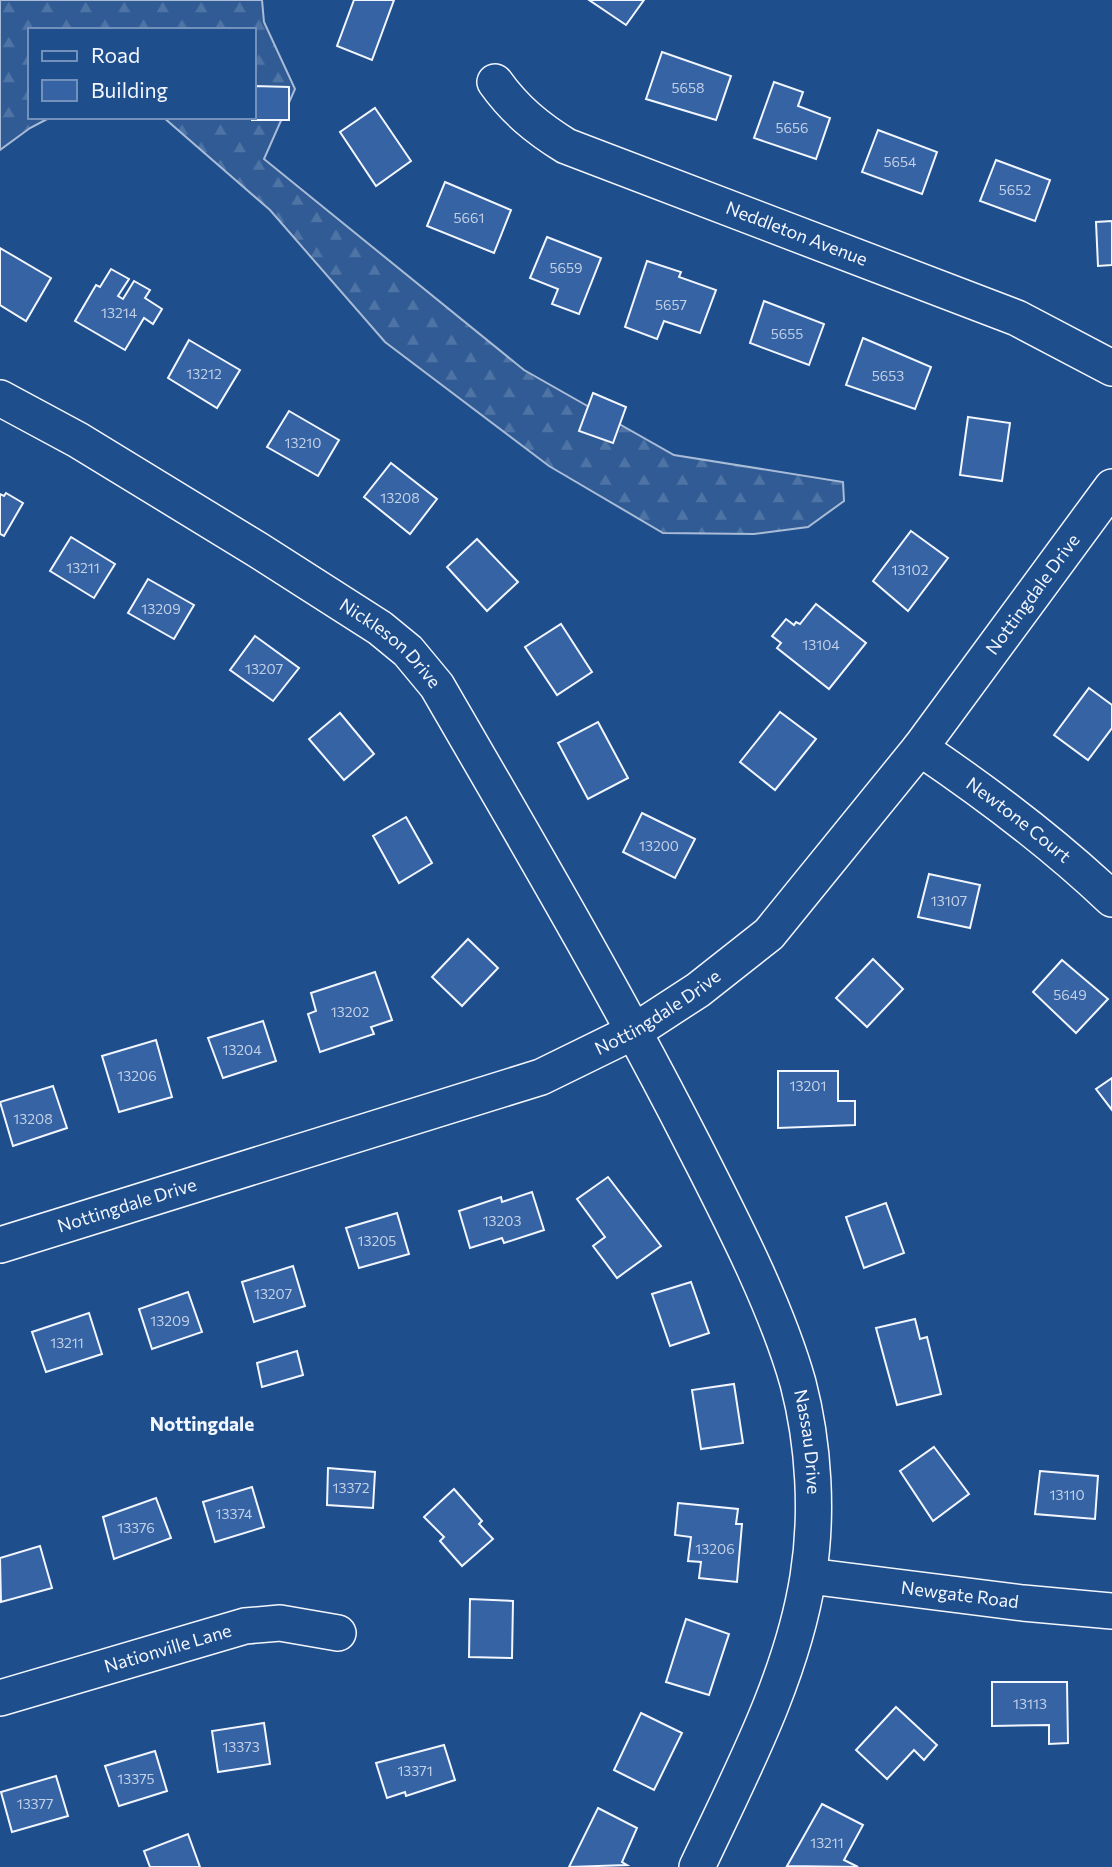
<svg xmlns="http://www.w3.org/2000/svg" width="1112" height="1867" font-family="Commissioner,sans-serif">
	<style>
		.forest { fill: url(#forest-firs); stroke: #a8bbd7; stroke-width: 2 }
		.building { fill: #3563a3; stroke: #f2f6ff; stroke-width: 2 }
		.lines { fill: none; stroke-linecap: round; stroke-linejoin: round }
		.minor-casing { stroke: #f2f6ff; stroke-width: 38 }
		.minor { stroke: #1f4e8c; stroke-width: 35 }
		.labels { text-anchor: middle; stroke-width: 5; stroke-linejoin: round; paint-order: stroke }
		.number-label { font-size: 14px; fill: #c3d1e8 }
		.street-label { font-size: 18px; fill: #f2f6ff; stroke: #1f4e8c }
		.neighbourhood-label { font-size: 19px; font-weight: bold; fill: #f2f6ff; stroke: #1f4e8c }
	</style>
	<defs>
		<pattern id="forest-firs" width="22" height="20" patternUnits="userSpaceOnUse" patternTransform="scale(1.75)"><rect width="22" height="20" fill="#305b95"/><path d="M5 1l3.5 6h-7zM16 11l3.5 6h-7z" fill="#4e73a5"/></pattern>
	</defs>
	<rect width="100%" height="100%" fill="#1f4e8c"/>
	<path class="forest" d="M0,0H262L264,22L295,89L264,159L524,370L674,455L843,482L844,501L808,527L754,534L663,533L549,466L385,342L270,210L163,117H254V30H30V117H51L30,128L0,150Z"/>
	<g class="building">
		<path d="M354,0H394L372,60L337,46Z"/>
		<path d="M589,0H644L626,25Z"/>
		<path d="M662,52L731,76L716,120L646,99Z"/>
		<path d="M774,82L803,92L798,106L830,118L816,159L754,138Z"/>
		<path d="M254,86L289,87V120H252Z"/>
		<path d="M375,108L411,161L376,186L340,132Z"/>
		<path d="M878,130L937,152L922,194L862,172Z"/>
		<path d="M996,160L1050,180L1035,221L980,201Z"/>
		<path d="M445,182L511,210L494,253L427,226Z"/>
		<path d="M1112,221V265L1098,266L1096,222Z"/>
		<path d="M547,237L601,258L579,314L552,304L558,289L530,278Z"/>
		<path d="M0,248L51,278L26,321L0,305Z"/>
		<path d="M647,261L681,272L679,277L716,290L700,333L664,321L657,339L625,327Z"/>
		<path d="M111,269L129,279L118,296L123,299L134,281L150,290L145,298L162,309L153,324L144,318L125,350L75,321L96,285L100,287Z"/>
		<path d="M764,301L824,324L809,365L750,343Z"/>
		<path d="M863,338L931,367L915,409L846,385Z"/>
		<path d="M189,340L240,370L217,408L168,378Z"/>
		<path d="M593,393L626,407L613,443L579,431Z"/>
		<path d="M289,411L339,440L318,476L267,447Z"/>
		<path d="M968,417L1010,423L1002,481L960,475Z"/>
		<path d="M391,463L437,499L410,534L364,497Z"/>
		<path d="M6,493L23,503L4,536L0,534V494L4,496Z"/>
		<path d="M911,531L948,558L908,611L873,581Z"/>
		<path d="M71,537L115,564L94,598L50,571Z"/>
		<path d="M477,539L518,582L487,611L447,567Z"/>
		<path d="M148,579L194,605L174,639L128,613Z"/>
		<path d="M816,604L866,643L829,689L777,648L781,643L772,636L786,619L794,625L796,622L800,624Z"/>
		<path d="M561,624L592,672L557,695L525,647Z"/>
		<path d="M255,636L299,668L273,701L230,670Z"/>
		<path d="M1089,688L1112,705V728L1088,760L1054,735Z"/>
		<path d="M780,712L816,739L775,790L740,762Z"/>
		<path d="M340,713L374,754L344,780L309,739Z"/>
		<path d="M598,722L628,778L588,799L558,743Z"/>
		<path d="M642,813L695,839L675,878L623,852Z"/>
		<path d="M406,817L432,863L399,883L373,836Z"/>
		<path d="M929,874L980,885L970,928L918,917Z"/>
		<path d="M468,939L498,968L462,1006L432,977Z"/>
		<path d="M873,959L903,989L867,1027L836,998Z"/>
		<path d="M1062,960L1108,999L1076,1033L1033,992Z"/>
		<path d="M375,972L392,1020L371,1027L374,1034L320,1052L308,1014L316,1011L311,993Z"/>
		<path d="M263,1021L276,1061L223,1078L208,1038Z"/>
		<path d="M156,1040L172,1097L119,1112L102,1056Z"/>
		<path d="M778,1071H838V1101H855V1125L778,1128Z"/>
		<path d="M1112,1078V1110L1096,1089Z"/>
		<path d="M53,1086L67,1128L13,1146L0,1102Z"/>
		<path d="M608,1177L661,1246L617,1278L593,1246L605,1237L577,1199Z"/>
		<path d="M532,1192L544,1230L504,1243L502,1238L470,1248L459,1211L501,1197L502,1202Z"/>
		<path d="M886,1203L904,1253L864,1268L846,1217Z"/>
		<path d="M397,1213L409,1254L359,1268L346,1228Z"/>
		<path d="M293,1266L305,1306L254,1322L242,1282Z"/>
		<path d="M691,1282L709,1333L670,1346L652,1294Z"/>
		<path d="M188,1292L202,1332L152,1349L139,1309Z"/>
		<path d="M89,1313L102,1354L46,1372L32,1332Z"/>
		<path d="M915,1319L920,1339L927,1337L941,1394L897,1405L876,1328Z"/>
		<path d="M297,1351L303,1375L262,1387L257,1363Z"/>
		<path d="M734,1384L743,1443L701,1449L692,1390Z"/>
		<path d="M934,1447L969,1494L933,1521L900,1471Z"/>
		<path d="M328,1468L375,1472L373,1508L327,1505Z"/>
		<path d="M1040,1471L1098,1476L1095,1519L1035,1514Z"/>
		<path d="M252,1487L264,1527L215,1542L203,1502Z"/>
		<path d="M454,1489L482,1521L479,1524L493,1539L462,1566L440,1541L444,1537L424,1517Z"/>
		<path d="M156,1498L171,1538L114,1559L103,1517Z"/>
		<path d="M678,1503L738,1509L736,1524H742L737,1582L699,1578L701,1562L688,1561L691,1537L675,1535Z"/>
		<path d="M40,1546L52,1588L1,1602L0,1558Z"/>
		<path d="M470,1599L513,1601L512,1658L469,1657Z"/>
		<path d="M686,1619L729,1634L709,1695L666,1682Z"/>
		<path d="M992,1682H1067L1068,1743L1049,1744V1725L992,1726Z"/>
		<path d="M896,1707L937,1745L924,1760L914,1750L887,1779L856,1750Z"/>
		<path d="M641,1713L682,1733L654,1790L614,1770Z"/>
		<path d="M264,1723L270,1764L218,1772L212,1731Z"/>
		<path d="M444,1745L455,1780L406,1796L405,1792L387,1798L376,1763Z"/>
		<path d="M155,1751L167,1791L119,1806L105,1766Z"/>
		<path d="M56,1776L68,1816L12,1832L1,1792Z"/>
		<path d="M822,1804L863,1825L844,1860L858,1867L787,1866Z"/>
		<path d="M598,1808L637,1828L622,1862L627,1865L569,1867Z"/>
		<path d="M188,1834L200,1867H150L144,1851Z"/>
	</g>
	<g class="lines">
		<g class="minor-casing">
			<g id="minor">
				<path id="s1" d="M495,82C515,110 537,128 566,146L1017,318L1112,368"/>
				<path id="s2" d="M0,398L78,440L258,550L380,628L408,651L437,686C525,838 614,989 694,1146C731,1219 776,1305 798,1383C814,1444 818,1515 808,1577C792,1678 740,1775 697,1867"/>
				<path id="s3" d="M920,748C988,794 1052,842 1112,899"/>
				<path id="s4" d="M0,1245L541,1077L635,1031L698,990L769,934L920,748L1112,487"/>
				<path id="s5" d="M809,1576L1023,1603L1112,1611"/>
				<path id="s6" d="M0,1698L245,1626L280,1623L338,1633"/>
			</g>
		</g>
		<use href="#minor" class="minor"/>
	</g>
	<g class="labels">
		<g class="number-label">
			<text x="688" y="93">5658</text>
			<text x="792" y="133">5656</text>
			<text x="900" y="167">5654</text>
			<text x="1015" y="195">5652</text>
			<text x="469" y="223">5661</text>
			<text x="566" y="273">5659</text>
			<text x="671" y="310">5657</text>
			<text x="119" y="318">13214</text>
			<text x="787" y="339">5655</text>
			<text x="204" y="379">13212</text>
			<text x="888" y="381">5653</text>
			<text x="303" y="448">13210</text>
			<text x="400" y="503">13208</text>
			<text x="83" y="573">13211</text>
			<text x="910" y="575">13102</text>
			<text x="161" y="614">13209</text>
			<text x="821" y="650">13104</text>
			<text x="264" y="674">13207</text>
			<text x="659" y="851">13200</text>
			<text x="949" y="906">13107</text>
			<text x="1070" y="1000">5649</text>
			<text x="350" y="1017">13202</text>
			<text x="242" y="1055">13204</text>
			<text x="137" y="1081">13206</text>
			<text x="808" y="1091">13201</text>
			<text x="33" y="1124">13208</text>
			<text x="502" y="1226">13203</text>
			<text x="377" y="1246">13205</text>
			<text x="273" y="1299">13207</text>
			<text x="170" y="1326">13209</text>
			<text x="67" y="1348">13211</text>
			<text x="351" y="1493">13372</text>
			<text x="1067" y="1500">13110</text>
			<text x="234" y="1519">13374</text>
			<text x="136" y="1533">13376</text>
			<text x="715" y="1554">13206</text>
			<text x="1030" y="1709">13113</text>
			<text x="241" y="1752">13373</text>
			<text x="415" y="1776">13371</text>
			<text x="136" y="1784">13375</text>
			<text x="35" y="1809">13377</text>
			<text x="827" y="1848">13211</text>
		</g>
		<g class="street-label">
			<text dy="6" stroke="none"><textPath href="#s1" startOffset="343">Neddleton Avenue</textPath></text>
			<text dy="6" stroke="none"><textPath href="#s4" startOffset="1267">Nottingdale Drive</textPath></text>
			<text dy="6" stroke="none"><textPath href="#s2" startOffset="462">Nickleson Drive</textPath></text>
			<text dy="6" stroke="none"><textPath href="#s3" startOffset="122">Newtone Court</textPath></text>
			<text dy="6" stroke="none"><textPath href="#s4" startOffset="700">Nottingdale Drive</textPath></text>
			<text dy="6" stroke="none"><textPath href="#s4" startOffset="133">Nottingdale Drive</textPath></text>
			<text dy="6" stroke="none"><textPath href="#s2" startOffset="1372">Nassau Drive</textPath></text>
			<text dy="6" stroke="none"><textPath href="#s5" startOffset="152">Newgate Road</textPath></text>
			<text dy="6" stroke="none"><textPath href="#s6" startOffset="175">Nationville Lane</textPath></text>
		</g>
		<g class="neighbourhood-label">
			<text x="202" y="1431">Nottingdale</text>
		</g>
	</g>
	<rect x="28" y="28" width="228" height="91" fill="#1f4e8c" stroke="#7391ba" stroke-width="2"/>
	<rect x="42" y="51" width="35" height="10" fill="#1f4e8c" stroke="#7391ba" stroke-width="2"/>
	<text x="91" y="63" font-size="21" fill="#f2f6ff">Road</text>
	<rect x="42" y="80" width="35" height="21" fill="#3563a3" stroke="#7391ba" stroke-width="2"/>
	<text x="91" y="98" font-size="21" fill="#f2f6ff">Building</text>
</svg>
